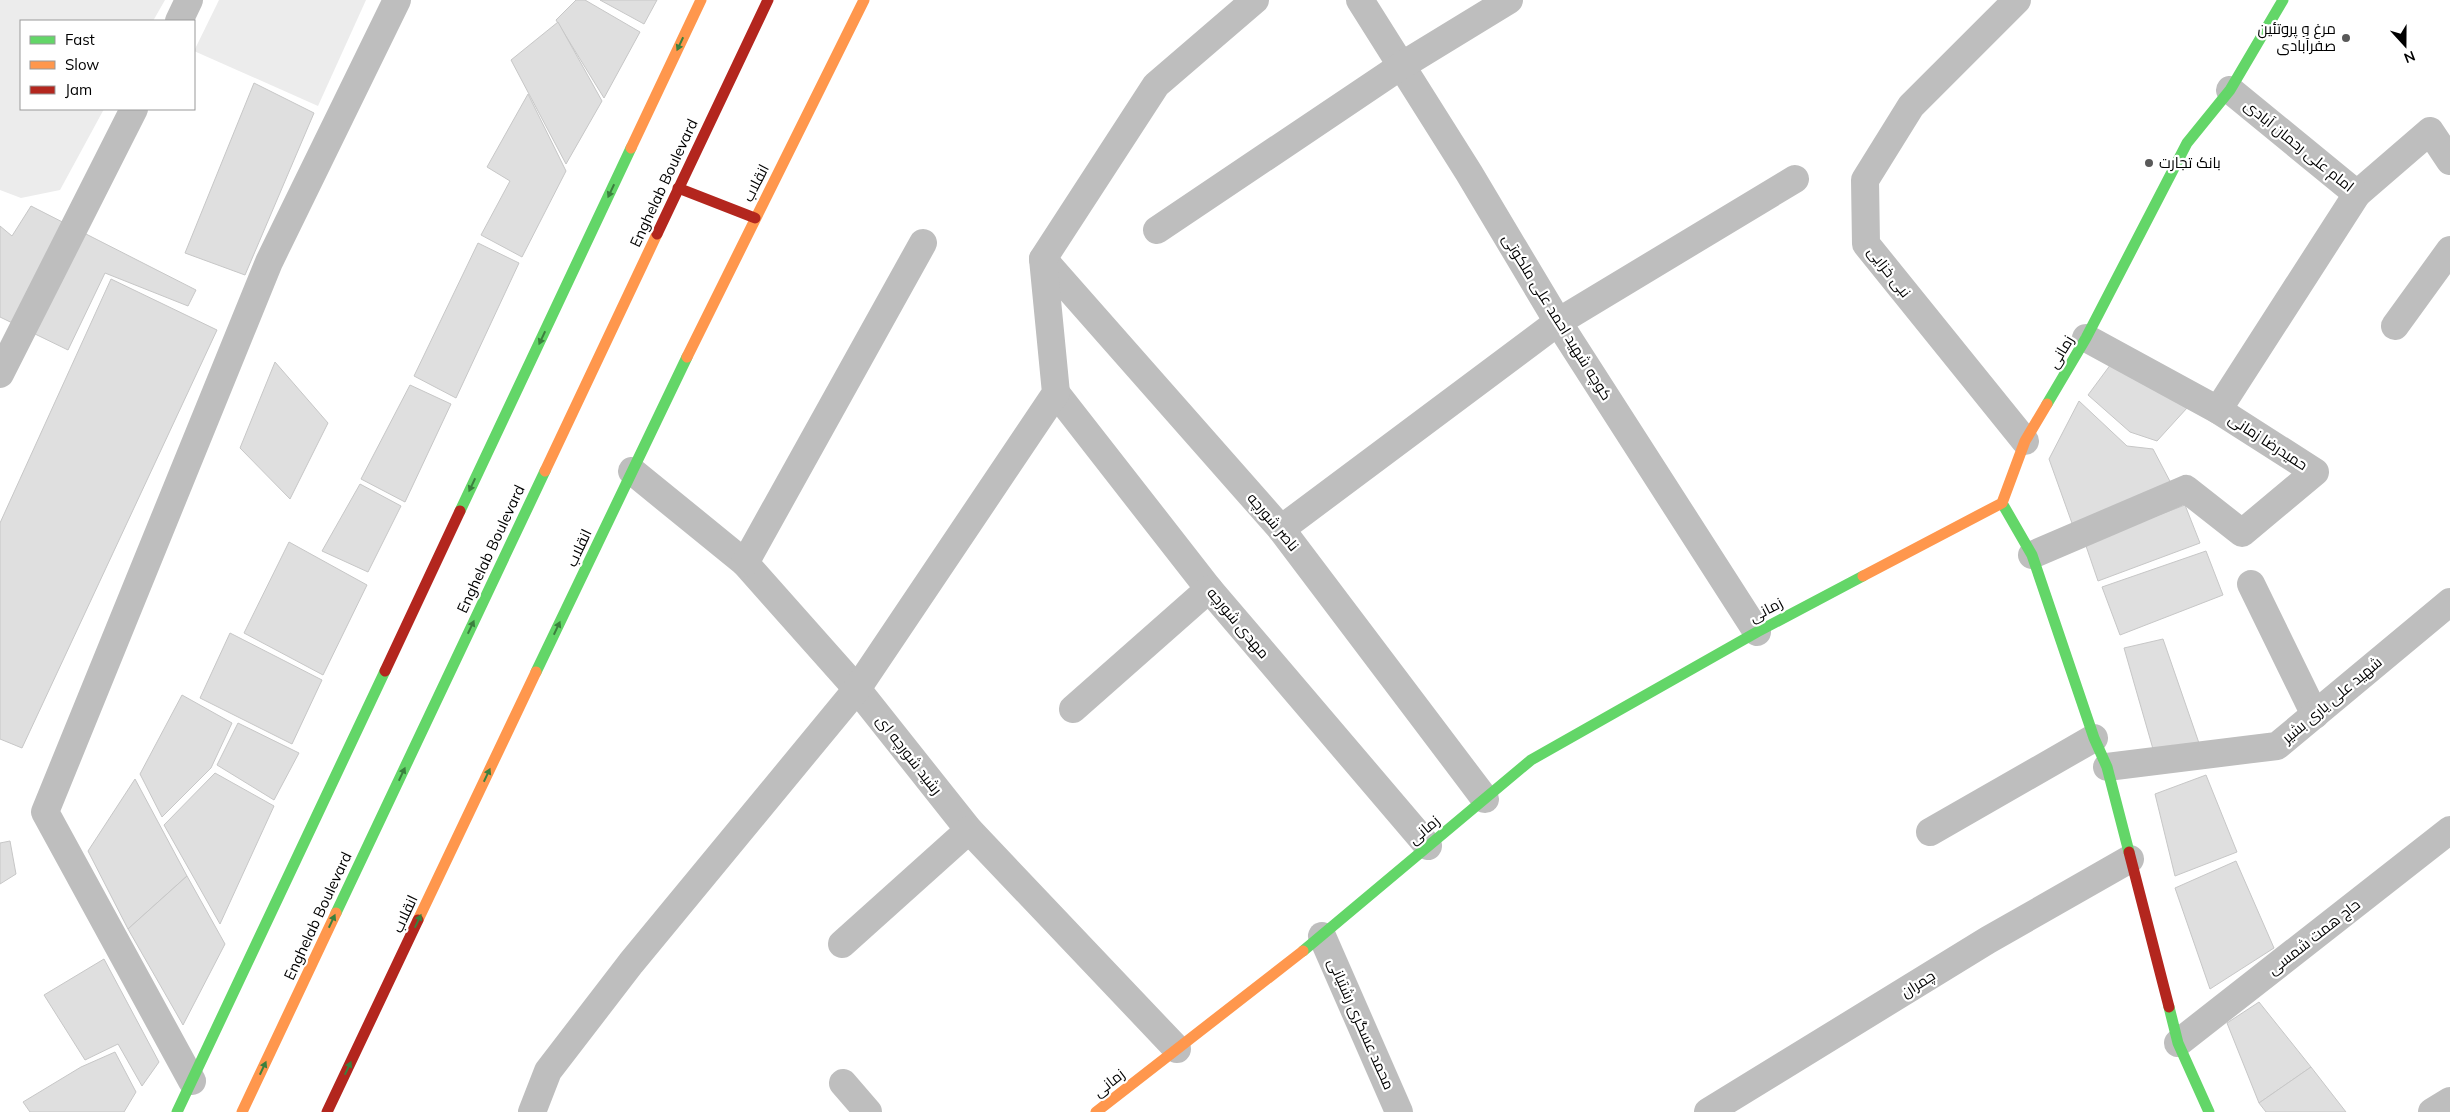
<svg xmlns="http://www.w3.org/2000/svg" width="2450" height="1112" font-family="Mulish,Cairo,sans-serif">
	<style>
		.green { fill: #ececec }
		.building { fill: #dfdfdf; stroke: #c7c7c7 }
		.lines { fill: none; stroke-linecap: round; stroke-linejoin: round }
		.street { stroke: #bebebe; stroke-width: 28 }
		.fast { stroke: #63d668; stroke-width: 11 }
		.slow { stroke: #ff974d; stroke-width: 11 }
		.jam { stroke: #b3261e; stroke-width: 11 }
		.oneway { fill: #3b803e }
		.poi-dot { fill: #595959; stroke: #fff; stroke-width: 2 }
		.labels { text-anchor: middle; stroke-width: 4.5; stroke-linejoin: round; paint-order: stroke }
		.poi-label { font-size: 15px; fill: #000; stroke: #fff; text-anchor: end }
		.street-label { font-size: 15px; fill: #000; stroke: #fff }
	</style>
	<rect width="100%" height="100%" fill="#fff"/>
	<g class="green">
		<path d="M0,0H165L153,21H21V109H104L60,190L21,198L0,190Z"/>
		<path d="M219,0H366L318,106L194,51Z"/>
	</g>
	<g class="building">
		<path d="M576,0H585L640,32L604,98L556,20Z"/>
		<path d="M600,0H657L644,24Z"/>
		<path d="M558,22L602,101L566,164L511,60Z"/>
		<path d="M254,83L314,113L245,275L185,253Z"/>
		<path d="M528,94L566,171L522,257L481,235L510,181L487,167Z"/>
		<path d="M31,206L196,290L188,306L105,273L68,350L0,317V226L12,236Z"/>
		<path d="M478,243L519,263L456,398L414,376Z"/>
		<path d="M111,279L217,330L22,748L0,739V523Z"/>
		<path d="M275,362L328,423L290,499L240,448Z"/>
		<path d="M2111,364L2187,408L2157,441L2130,432L2088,395Z"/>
		<path d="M410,385L451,404L405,502L361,479Z"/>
		<path d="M2079,401L2127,446L2153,449L2173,487L2073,526L2049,459Z"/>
		<path d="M360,484L401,506L368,572L322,551Z"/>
		<path d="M2185,505L2200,543L2098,581L2085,543Z"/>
		<path d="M289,542L367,585L323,675L244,633Z"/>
		<path d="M2206,551L2223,595L2120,635L2102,587Z"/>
		<path d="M230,633L322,680L292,744L200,698Z"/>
		<path d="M2163,639L2200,746L2153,749L2124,648Z"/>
		<path d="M182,695L232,723L211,768L162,817L140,774Z"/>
		<path d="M238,723L299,753L274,800L217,765Z"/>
		<path d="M215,773L274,806L220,924L164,825Z"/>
		<path d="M2206,775L2237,852L2175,876L2155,794Z"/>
		<path d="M135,779L187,876L128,929L88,851Z"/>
		<path d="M10,841L16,874L0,884V843Z"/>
		<path d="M2236,861L2274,948L2210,989L2175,888Z"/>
		<path d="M187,876L225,944L183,1025L128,929Z"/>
		<path d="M104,959L159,1062L142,1086L118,1044L85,1060L44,995Z"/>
		<path d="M2259,1002L2311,1067L2259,1103L2227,1023Z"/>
		<path d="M115,1052L136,1092L124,1112H30L23,1102L81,1067Z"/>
		<path d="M2311,1067L2346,1112H2266L2259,1103Z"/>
	</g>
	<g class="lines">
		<g class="street">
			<path d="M1360,0L1469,173L1558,322L1757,632"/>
			<path d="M2017,0L1911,106L1865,180L1866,244L2025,441"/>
			<path d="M179,21L189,0"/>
			<path d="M2230,90L2357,194L2430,131L2450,161"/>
			<path d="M1157,230L1401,66L1509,0"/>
			<path d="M1043,259L1281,529L1485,799"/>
			<path d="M2395,326L2450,250"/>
			<path d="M0,374L134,109"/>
			<path d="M1056,393L1209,589L1428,846"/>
			<path d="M2218,410L2357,194"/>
			<path d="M632,471L745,563L857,689L969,830L1177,1049"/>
			<path d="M1281,529L1558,322L1795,179"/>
			<path d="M2032,555L2186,489L2242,533L2315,472L2218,410L2086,338"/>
			<path d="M745,563L923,243"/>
			<path d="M2251,584L2315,715"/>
			<path d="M1073,709L1209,589"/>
			<path d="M2107,767L2277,746L2450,602"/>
			<path d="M1930,832L2094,738"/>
			<path d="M1322,936L1399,1112"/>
			<path d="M842,944L969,830"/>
			<path d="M2178,1043L2450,830"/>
			<path d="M192,1081L45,812L269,262L397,0"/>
			<path d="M843,1083L868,1112"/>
			<path d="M532,1112L548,1071L631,963L857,689L1056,393L1043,259L1156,85L1255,0"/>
			<path d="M1708,1112L1988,940L2130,859"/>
			<path d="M2432,1112L2450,1101"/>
		</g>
		<g class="fast">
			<path d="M2047,404L2086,338L2187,143L2230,90L2283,0"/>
			<path d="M2002,503L2032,555L2094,738L2107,767L2129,852"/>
			<path d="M460,511L631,148"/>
			<path d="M536,672L687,357"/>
			<path d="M336,913L545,471"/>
			<path d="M1303,951L1531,760L1757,632L1863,576"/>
			<path d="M2169,1007L2178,1043L2209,1112"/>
			<path d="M177,1112L385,671"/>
		</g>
		<g class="slow">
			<path d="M631,148L701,0"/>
			<path d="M687,357L864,0"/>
			<path d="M545,471L657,234"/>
			<path d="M1863,576L2002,503L2025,441L2047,404"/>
			<path d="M418,920L536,672"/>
			<path d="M242,1112L336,913"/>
			<path d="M1096,1112L1303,951"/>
		</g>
		<g class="jam">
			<path d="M678,188L755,218"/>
			<path d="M657,234L768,0"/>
			<path d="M385,671L460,511"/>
			<path d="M2129,852L2169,1007"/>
			<path d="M327,1112L418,920"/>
		</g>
	</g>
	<defs><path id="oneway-solid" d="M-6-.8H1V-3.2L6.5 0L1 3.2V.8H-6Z" transform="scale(1.25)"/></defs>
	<g class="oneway">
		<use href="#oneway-solid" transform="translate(680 44) rotate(115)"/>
		<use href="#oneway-solid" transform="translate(611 191) rotate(115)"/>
		<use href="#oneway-solid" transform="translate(542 338) rotate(115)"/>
		<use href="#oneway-solid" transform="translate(472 485) rotate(115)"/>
		<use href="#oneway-solid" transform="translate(471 627) rotate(-65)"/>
		<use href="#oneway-solid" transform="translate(557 628) rotate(-65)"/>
		<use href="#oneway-solid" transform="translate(402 774) rotate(-65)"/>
		<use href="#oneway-solid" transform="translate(487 775) rotate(-65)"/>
		<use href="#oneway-solid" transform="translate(332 921) rotate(-65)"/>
		<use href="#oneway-solid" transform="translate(418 921) rotate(-65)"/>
		<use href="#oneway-solid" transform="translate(263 1068) rotate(-65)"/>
		<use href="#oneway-solid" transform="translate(348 1068) rotate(-65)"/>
	</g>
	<g class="poi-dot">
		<circle cx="2346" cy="38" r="5"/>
		<circle cx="2149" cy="163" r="5"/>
	</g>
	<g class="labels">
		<g class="poi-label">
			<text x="2336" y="34">مرغ و پروتئین<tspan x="2336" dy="17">صفرآبادی</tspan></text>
			<text x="2159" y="168" text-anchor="start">بانک تجارت</text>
		</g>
		<g class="street-label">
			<text transform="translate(2299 146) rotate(39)" y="5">امام علی رحمان آبادی</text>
			<text transform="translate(664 183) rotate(-65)" y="5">Enghelab Boulevard</text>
			<text transform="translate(756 183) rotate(-63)" y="5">انقلاب</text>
			<text transform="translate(1889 272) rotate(52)" y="5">نبی خزایی</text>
			<text transform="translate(1557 317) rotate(58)" y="5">کوچه شهید احمد علی ملکوتی</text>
			<text transform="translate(2061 352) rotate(-59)" y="5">زمانی</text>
			<text transform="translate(2268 442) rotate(33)" y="5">حمیدرضا زمانی</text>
			<text transform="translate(1273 522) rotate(50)" y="5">ناصر شورچه</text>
			<text transform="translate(579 548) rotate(-65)" y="5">انقلاب</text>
			<text transform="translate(491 549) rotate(-65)" y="5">Enghelab Boulevard</text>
			<text transform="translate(1766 610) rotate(-28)" y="5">زمانی</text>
			<text transform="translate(1238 623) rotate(50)" y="5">مهدی شورچه</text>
			<text transform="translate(2332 700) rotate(-40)" y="5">شهید علی یاری بشیر</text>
			<text transform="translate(909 755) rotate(52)" y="5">رشید شورچه ای</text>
			<text transform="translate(1424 830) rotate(-40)" y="5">زمانی</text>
			<text transform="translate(405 914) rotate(-65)" y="5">انقلاب</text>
			<text transform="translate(318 916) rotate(-65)" y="5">Enghelab Boulevard</text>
			<text transform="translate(2314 937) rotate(-38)" y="5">حاج همت شمسی</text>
			<text transform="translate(1918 984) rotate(-32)" y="5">چمران</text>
			<text transform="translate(1361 1024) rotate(66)" y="5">محمد عسگری رشتیانی</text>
			<text transform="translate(1109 1083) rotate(-38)" y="5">زمانی</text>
		</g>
	</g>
	<rect x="20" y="20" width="175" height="90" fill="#ffffff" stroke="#999999"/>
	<rect x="30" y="36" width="25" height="8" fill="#63d668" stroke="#999999"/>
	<text x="65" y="45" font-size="15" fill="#000000">Fast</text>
	<rect x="30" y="61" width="25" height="8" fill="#ff974d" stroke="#999999"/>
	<text x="65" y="70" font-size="15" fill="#000000">Slow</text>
	<rect x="30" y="86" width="25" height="8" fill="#b3261e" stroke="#999999"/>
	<text x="65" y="95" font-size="15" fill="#000000">Jam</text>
	<g transform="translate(2405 45) rotate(159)" stroke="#ffffff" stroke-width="4" paint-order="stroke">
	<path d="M0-4L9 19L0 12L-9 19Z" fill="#000000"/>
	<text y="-8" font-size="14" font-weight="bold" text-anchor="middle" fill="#000000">N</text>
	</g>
</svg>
